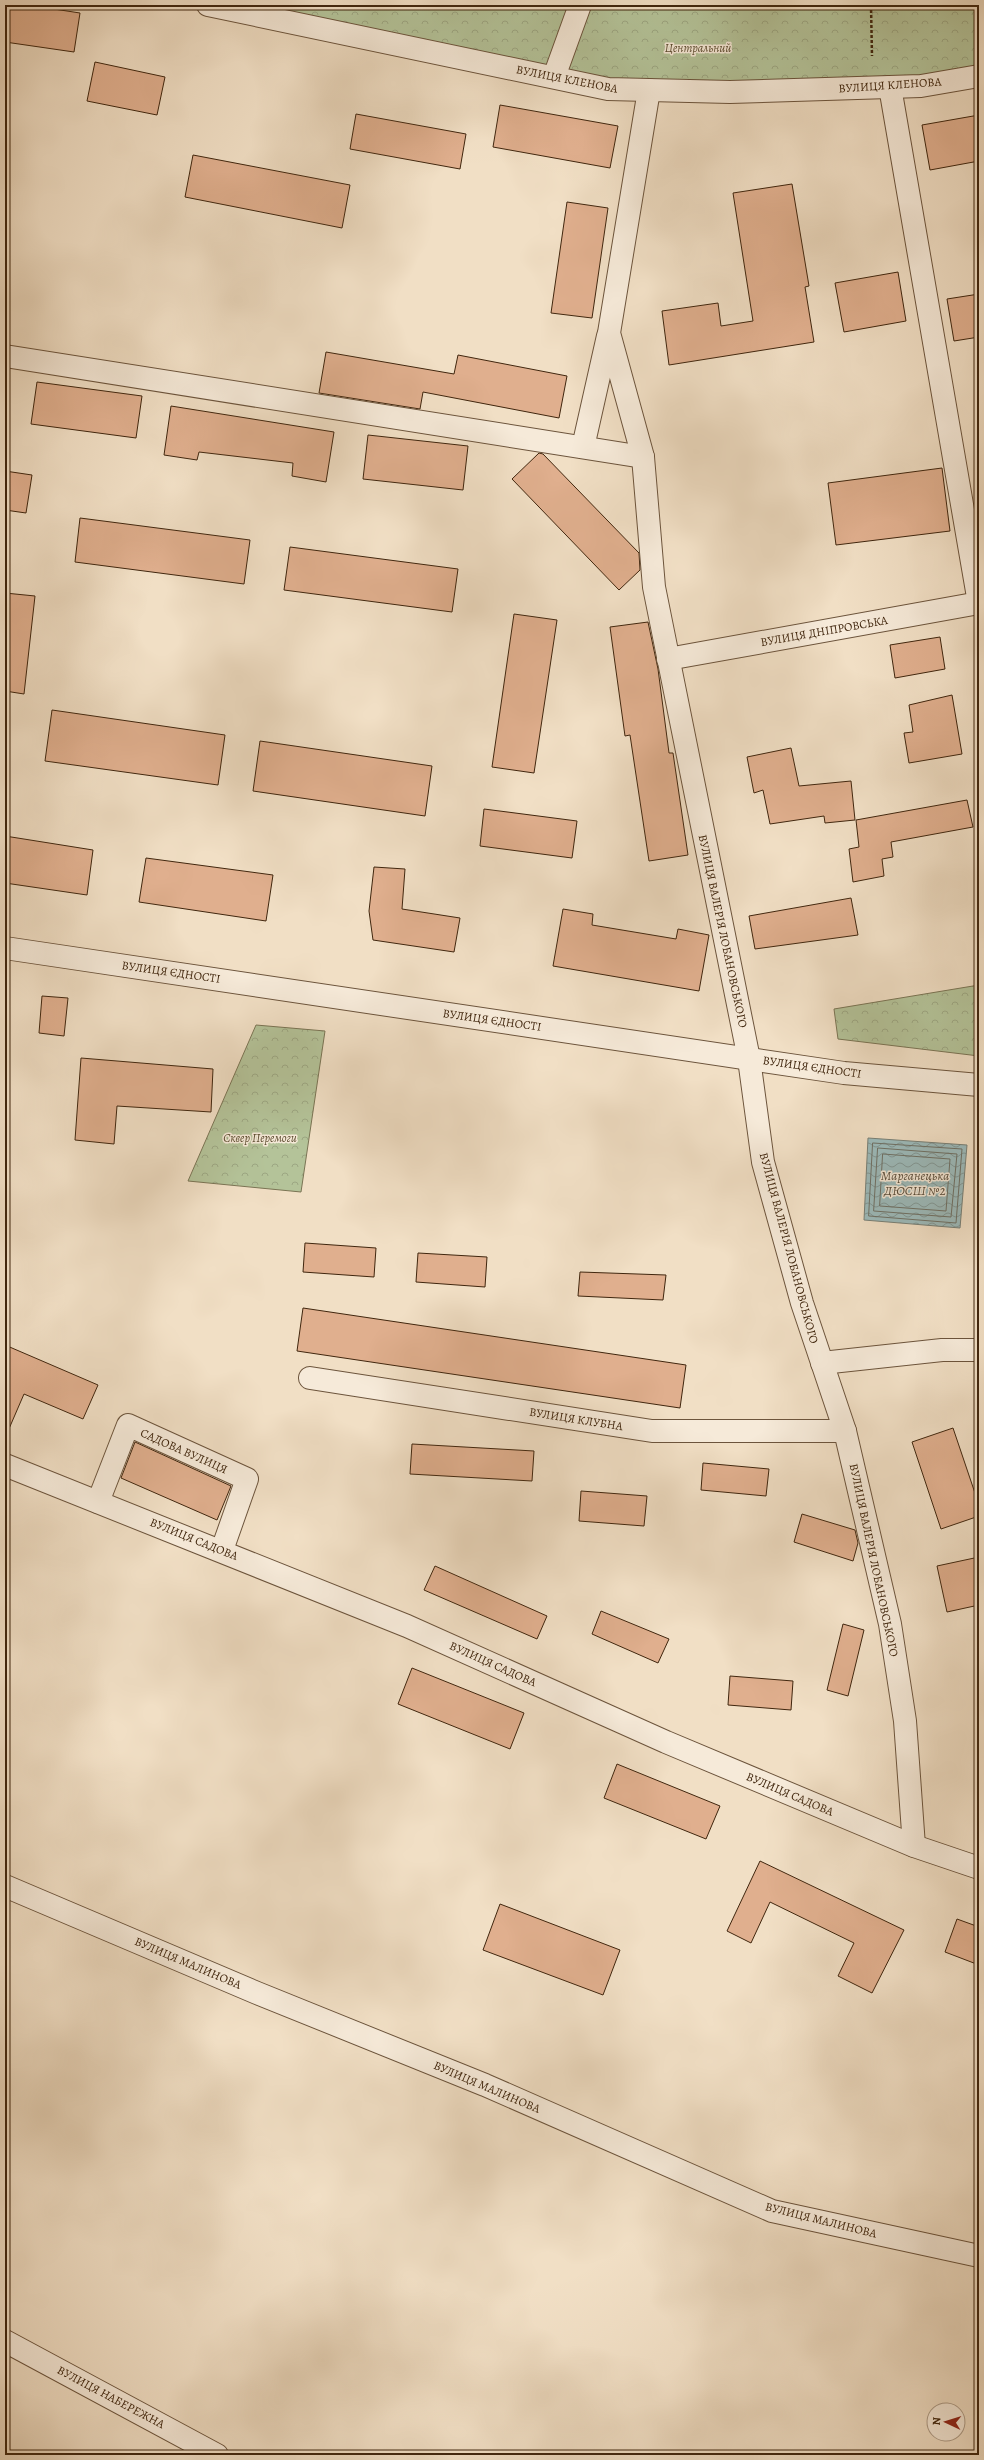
<svg xmlns="http://www.w3.org/2000/svg" width="984" height="2460" font-family="Alegreya,serif">
	<style>
		.forest { fill: url(#forest-crowns); stroke: #7a7454 }
		.water { fill: url(#water-waves); stroke: #777f76 }
		.lines { fill: none; stroke-linecap: round; stroke-linejoin: round }
		.shore { stroke: #6e7065; stroke-width: 1 }
		.building { fill: #e0af8e; stroke: #40260e }
		.minor-casing { stroke: #6c543c; stroke-width: 24 }
		.path { stroke: #40260e; stroke-width: 2.5; stroke-dasharray: 3 2; stroke-linecap: butt }
		.minor { stroke: #f6ead9; stroke-width: 22 }
		.labels { text-anchor: middle; stroke-width: 3; stroke-linejoin: round; paint-order: stroke }
		.park-label { font-size: 12px; font-style: italic; fill: #5d4d31; stroke: #f6ead9 }
		.street-label { font-size: 12px; fill: #40260e; stroke: #f6ead9 }
		.water-label { font-size: 13px; font-style: italic; fill: #574b3a; stroke: #f6ead9 }
	</style>
	<defs>
		<pattern id="forest-crowns" width="20" height="18" patternUnits="userSpaceOnUse"><rect width="20" height="18" fill="#b4c399"/><path d="M2 6a3 3 0 1 1 6 0M12 15a3 3 0 1 1 6 0" fill="none" stroke="#9ca783"/></pattern>
		<pattern id="water-waves" width="16" height="10" patternUnits="userSpaceOnUse"><rect width="16" height="10" fill="#9cbbbc"/><path d="M0 5q4-4 8 0t8 0" fill="none" stroke="#819897"/></pattern>
	</defs>
	<rect width="100%" height="100%" fill="#f1dfc5"/>
	<filter id="stains"><feTurbulence type="fractalNoise" baseFrequency=".005" numOctaves="4"/><feColorMatrix values="0 0 0 0 .2 0 0 0 0 .09 0 0 0 0 .02 0 0 0 .5 -.17"/></filter>
	<radialGradient id="worn" r=".72"><stop offset=".6" stop-color="#630" stop-opacity="0"/><stop offset="1" stop-color="#630" stop-opacity=".3"/></radialGradient>
	<g class="forest">
		<path d="M290,5H979V76L608,89L284,20Z"/>
		<path d="M979,985V1056L838,1039L834,1009Z"/>
		<path d="M256,1025L325,1031L301,1192L188,1181Z"/>
	</g>
	<path class="water" d="M868,1138L967,1145L960,1228L864,1220Z"/>
	<g class="lines">
		<g class="shore">
			<path d="M873,1143L962,1149L956,1223L869,1216Z"/>
			<path d="M878,1148L957,1154L951,1217L874,1211Z"/>
			<path d="M883,1154L950,1159L946,1211L880,1206Z"/>
		</g>
	</g>
	<g class="building">
		<path d="M5,5H28L80,13L74,52L5,42Z"/>
		<path d="M95,62L165,77L157,115L87,101Z"/>
		<path d="M500,105L618,126L610,168L493,147Z"/>
		<path d="M356,114L466,134L460,169L350,149Z"/>
		<path d="M979,115V161L930,170L922,125Z"/>
		<path d="M193,155L350,185L342,228L185,197Z"/>
		<path d="M792,184L809,286L805,287L814,342L669,365L662,311L718,303L721,326L753,321L733,193Z"/>
		<path d="M567,202L608,208L592,318L551,313Z"/>
		<path d="M898,272L906,321L844,332L835,283Z"/>
		<path d="M979,294V337L954,341L947,299Z"/>
		<path d="M326,352L454,374L458,355L567,376L559,418L423,392L420,409L319,393Z"/>
		<path d="M37,382L142,396L136,438L31,424Z"/>
		<path d="M171,406L334,432L326,482L292,476L293,463L199,452L197,460L164,455Z"/>
		<path d="M368,435L468,446L463,490L363,479Z"/>
		<path d="M539,453L543,454L639,553L640,570L619,590L512,479Z"/>
		<path d="M942,468L950,531L836,545L828,483Z"/>
		<path d="M5,471L32,475L26,513L5,510Z"/>
		<path d="M80,518L250,540L244,584L75,562Z"/>
		<path d="M290,547L458,569L452,612L284,590Z"/>
		<path d="M5,593L35,596L24,694L5,691Z"/>
		<path d="M514,614L557,620L534,773L492,767Z"/>
		<path d="M648,622L658,669L669,753H673L688,855L649,861L630,735L625,736L610,627Z"/>
		<path d="M940,637L945,669L895,678L890,645Z"/>
		<path d="M952,695L962,754L909,763L904,733L913,732L909,705Z"/>
		<path d="M52,710L225,735L218,785L45,761Z"/>
		<path d="M260,741L432,766L425,816L253,791Z"/>
		<path d="M791,748L799,786L851,781L855,820L825,823L824,816L770,824L763,790L754,793L747,757Z"/>
		<path d="M967,800L973,827L891,842L893,857L882,859L884,876L853,882L849,849L859,847L856,820Z"/>
		<path d="M484,809L577,821L572,858L480,846Z"/>
		<path d="M5,836L93,850L87,895L5,883Z"/>
		<path d="M146,858L273,875L266,921L139,902Z"/>
		<path d="M374,867L405,869L402,909L460,918L454,952L373,940L369,911Z"/>
		<path d="M851,898L858,935L755,949L749,916Z"/>
		<path d="M563,909L593,914L592,925L676,939L678,929L709,935L699,991L553,966Z"/>
		<path d="M42,996L68,998L64,1036L39,1033Z"/>
		<path d="M81,1058L213,1069L211,1112L117,1106L114,1144L75,1140Z"/>
		<path d="M305,1243L376,1248L374,1277L303,1272Z"/>
		<path d="M418,1253L487,1257L485,1287L416,1282Z"/>
		<path d="M580,1272L666,1275L663,1300L578,1296Z"/>
		<path d="M303,1308L686,1365L680,1408L297,1351Z"/>
		<path d="M5,1345L98,1385L83,1419L24,1394L5,1438Z"/>
		<path d="M953,1428L979,1505V1516L941,1529L912,1442Z"/>
		<path d="M135,1442L231,1486L217,1520L121,1478Z"/>
		<path d="M412,1444L534,1451L532,1481L410,1474Z"/>
		<path d="M703,1463L769,1469L766,1496L701,1490Z"/>
		<path d="M581,1491L647,1496L644,1526L579,1521Z"/>
		<path d="M802,1514L855,1530L858,1543L853,1561L794,1542Z"/>
		<path d="M979,1557V1605L947,1612L937,1566Z"/>
		<path d="M435,1566L547,1616L537,1639L424,1590Z"/>
		<path d="M601,1611L669,1639L658,1663L592,1634Z"/>
		<path d="M843,1624L864,1630L848,1696L827,1690Z"/>
		<path d="M412,1668L524,1713L510,1749L398,1704Z"/>
		<path d="M730,1676L793,1681L791,1710L728,1705Z"/>
		<path d="M617,1764L720,1806L706,1839L604,1798Z"/>
		<path d="M760,1861L904,1930L872,1993L838,1976L854,1943L770,1902L751,1943L727,1931Z"/>
		<path d="M500,1904L620,1950L603,1995L483,1950Z"/>
		<path d="M957,1919L979,1927V1965L945,1952Z"/>
	</g>
	<g class="lines">
		<g class="minor-casing">
			<g id="minor">
				<path d="M208,5L608,89L730,92L921,86L979,76"/>
				<path d="M554,77L580,5"/>
				<path d="M890,87L979,603"/>
				<path d="M649,90L609,333L643,457L654,587L749,1059L763,1162L802,1303L845,1431L890,1624L905,1721L914,1846"/>
				<path d="M5,356L643,457"/>
				<path d="M583,447L608,336"/>
				<path d="M668,659L979,603"/>
				<path d="M5,948L844,1073L979,1085"/>
				<path d="M822,1363L942,1350H979"/>
				<path d="M310,1378L652,1431H845"/>
				<path d="M5,1465L407,1626L666,1742L914,1846L979,1868"/>
				<path d="M98,1502L128,1425L247,1479L222,1550"/>
				<path d="M5,1886L257,1993L485,2085L772,2211L979,2256"/>
				<path d="M5,2341L217,2455"/>
			</g>
		</g>
		<path class="path" d="M871,5L872,56"/>
		<use href="#minor" class="minor"/>
	</g>
	<g class="labels">
		<g class="park-label">
			<text x="698" y="52">Центральний</text>
			<text x="260" y="1142">Сквер Перемоги</text>
		</g>
		<g class="street-label">
			<text transform="translate(567 79) rotate(11)" y="4">ВУЛИЦЯ КЛЕНОВА</text>
			<text transform="translate(890 85) rotate(-4)" y="4">ВУЛИЦЯ КЛЕНОВА</text>
			<text transform="translate(824 631) rotate(-10)" y="4">ВУЛИЦЯ ДНІПРОВСЬКА</text>
			<text transform="translate(723 931) rotate(78)" y="4">ВУЛИЦЯ ВАЛЕРІЯ ЛОБАНОВСЬКОГО</text>
			<text transform="translate(171 972) rotate(8)" y="4">ВУЛИЦЯ ЄДНОСТІ</text>
			<text transform="translate(492 1020) rotate(8)" y="4">ВУЛИЦЯ ЄДНОСТІ</text>
			<text transform="translate(812 1067) rotate(8)" y="4">ВУЛИЦЯ ЄДНОСТІ</text>
			<text transform="translate(789 1248) rotate(75)" y="4">ВУЛИЦЯ ВАЛЕРІЯ ЛОБАНОВСЬКОГО</text>
			<text transform="translate(576 1419) rotate(9)" y="4">ВУЛИЦЯ КЛУБНА</text>
			<text transform="translate(184 1451) rotate(24)" y="4">САДОВА ВУЛИЦЯ</text>
			<text transform="translate(194 1539) rotate(22)" y="4">ВУЛИЦЯ САДОВА</text>
			<text transform="translate(874 1560) rotate(78)" y="4">ВУЛИЦЯ ВАЛЕРІЯ ЛОБАНОВСЬКОГО</text>
			<text transform="translate(493 1664) rotate(24)" y="4">ВУЛИЦЯ САДОВА</text>
			<text transform="translate(790 1794) rotate(23)" y="4">ВУЛИЦЯ САДОВА</text>
			<text transform="translate(188 1963) rotate(23)" y="4">ВУЛИЦЯ МАЛИНОВА</text>
			<text transform="translate(487 2087) rotate(23)" y="4">ВУЛИЦЯ МАЛИНОВА</text>
			<text transform="translate(821 2220) rotate(14)" y="4">ВУЛИЦЯ МАЛИНОВА</text>
			<text transform="translate(111 2397) rotate(28)" y="4">ВУЛИЦЯ НАБЕРЕЖНА</text>
		</g>
		<g class="water-label">
			<text x="915" y="1180">Марганецька<tspan x="915" dy="15">ДЮСШ №2</tspan></text>
		</g>
	</g>
	<rect width="984" height="2460" fill="none" stroke="#f1dfc5" stroke-width="20"/>
	<rect x="6" y="6" width="972" height="2448" fill="none" stroke="#40260e" stroke-width="2"/>
	<rect x="10" y="10" width="964" height="2440" fill="none" stroke="#40260e"/>
	<g transform="translate(946 2422) rotate(274)"><circle r="19" fill="#f6ead9" stroke="#ad9c88"/>
	<path d="M0-3L7 15L0 10L-7 15Z" fill="#8f2418"/>
	<text y="-6" font-size="11" font-weight="bold" text-anchor="middle" fill="#40260e">N</text>
	</g>
	<rect width="100%" height="100%" filter="url(#stains)"/>
	<rect width="100%" height="100%" fill="url(#worn)"/>
</svg>
